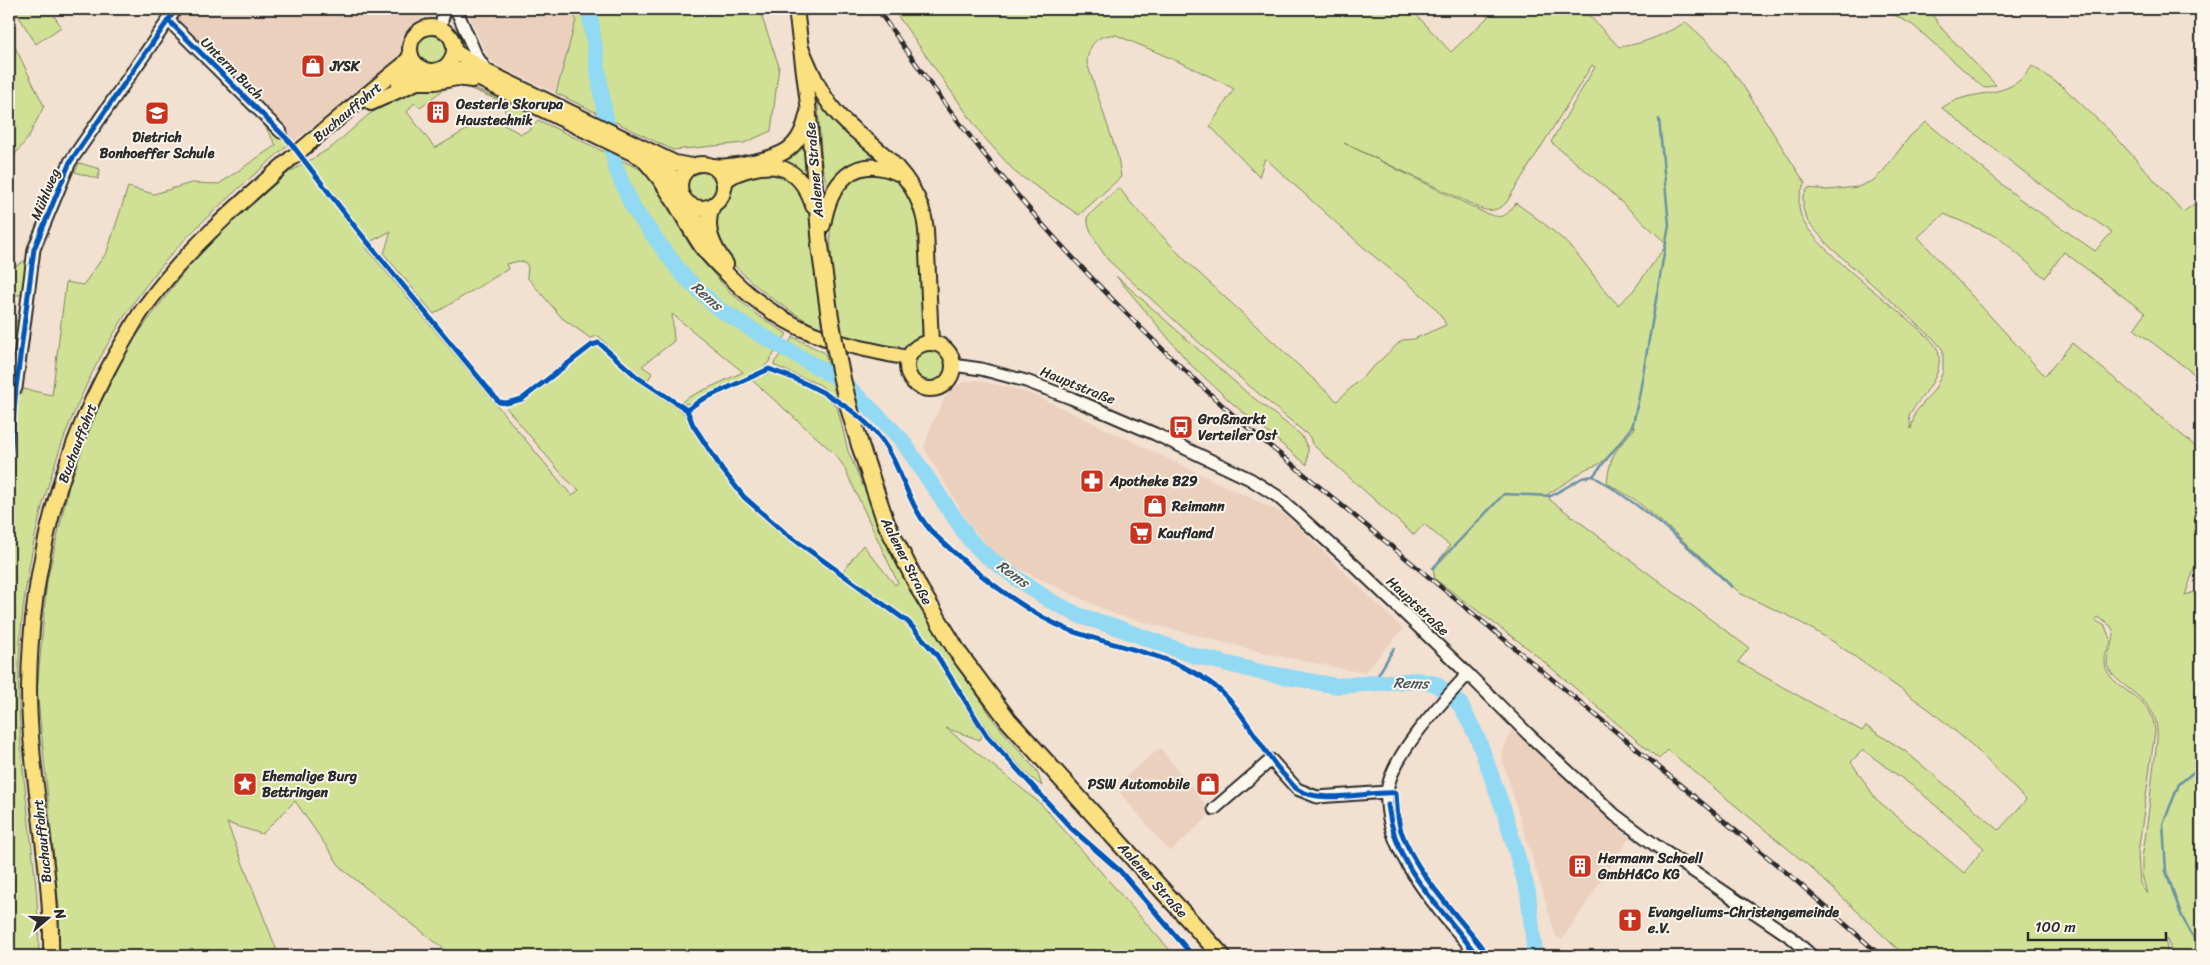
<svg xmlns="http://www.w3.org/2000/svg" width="2210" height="965" font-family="Sriracha,sans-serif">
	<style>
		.built { fill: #ecd0be }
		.green { fill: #d0e094; stroke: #7e8660; fill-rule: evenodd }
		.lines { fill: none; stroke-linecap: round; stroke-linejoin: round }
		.stream { stroke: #6993a4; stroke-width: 2.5 }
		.river { stroke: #92d9f4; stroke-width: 16 }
		.minor-casing { stroke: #2b2b2b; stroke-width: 15 }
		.major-casing { stroke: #2b2b2b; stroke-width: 18 }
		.highway-casing { stroke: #2b2b2b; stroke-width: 20 }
		.minor { stroke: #fbf7ec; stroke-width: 11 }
		.major { stroke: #fbe080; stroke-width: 14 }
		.highway { stroke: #fbe080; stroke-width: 16 }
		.rail-casing { stroke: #2b2b2b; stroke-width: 4.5 }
		.rail { stroke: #fbf7ec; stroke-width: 2.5; stroke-dasharray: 8; stroke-linecap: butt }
		.highway-bridge-casing { stroke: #2b2b2b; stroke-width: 20; stroke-linecap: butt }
		.highway-bridge { stroke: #fbe080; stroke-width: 16 }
		.cycleway-casing { stroke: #fbf7ec; stroke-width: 8 }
		.cycleway { stroke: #0057b8; stroke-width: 5 }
		.labels { text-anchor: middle; stroke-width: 4; stroke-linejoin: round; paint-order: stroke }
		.poi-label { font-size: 14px; font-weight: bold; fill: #2b2b2b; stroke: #fbf7ec; text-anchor: start }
		.street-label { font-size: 14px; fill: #2b2b2b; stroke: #fbf7ec }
		.water-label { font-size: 15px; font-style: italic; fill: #45565d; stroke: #fbf7ec }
	</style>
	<rect width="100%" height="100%" fill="#f2e0d1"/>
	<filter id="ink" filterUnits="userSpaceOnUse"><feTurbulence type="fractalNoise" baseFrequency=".02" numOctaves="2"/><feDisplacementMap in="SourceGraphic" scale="10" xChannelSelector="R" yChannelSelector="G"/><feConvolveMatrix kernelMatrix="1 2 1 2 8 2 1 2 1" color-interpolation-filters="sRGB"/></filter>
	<g filter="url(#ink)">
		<g class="built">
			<path d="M185,9H427L421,19L403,37V47L400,58L293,142L176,21Z"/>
			<path d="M466,9H572L576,20L556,93L498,66L489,59Z"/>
			<path d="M977,380L1012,388L1039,397L1286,515L1403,629L1364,673L1270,654L1116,615L1017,568L989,548L970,526L924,448L932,424L946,396L953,388L964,382Z"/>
			<path d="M1513,727L1592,804L1630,837L1562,940L1556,936L1502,759L1503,752Z"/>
			<path d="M1160,748L1206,805L1207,818L1170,852L1114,786Z"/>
		</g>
		<g class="green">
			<path d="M14,9H50L61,27L36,44Z"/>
			<path d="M572,9H759L779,66L771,131L744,143L673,150L556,93L576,20Z"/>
			<path d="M893,9H1411L1451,52L1488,17L1481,9H1583L1619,47C1644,44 1665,34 1686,22L1710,44L1742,84L1805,183C1799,194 1797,204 1801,216C1810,244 1888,301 1913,324C1922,332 1938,343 1939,355C1942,379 1920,397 1909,415L1911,429L1915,413L1935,389L1943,372V350L1934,339L1829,246L1808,222L1803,209V197L1808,188L1827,190L1858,187L1874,180L1884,170L1910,136L1926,122L2020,199L2095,251L2112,232L2037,182L1942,108C1965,90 1997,98 2019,81C2024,77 2028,72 2032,66L2062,86L2114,135L2183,212L2197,202L2201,205V379L2134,329L2145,313L2064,252L2045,278L1998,237L1944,214L1918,237L2045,376L2072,343L2201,451V555H2199L2185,595L2201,590V956H2171V950L2164,932L2168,956H1905L1810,867L1668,750L1659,759L1530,650L1435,579L1433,568L1450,546L1424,524L1414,535L1312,444L1310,437L1213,355L1108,260C1100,248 1088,232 1087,217L1119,187L1129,201L1186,261L1337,401L1402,340L1414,339L1446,325C1439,304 1389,269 1370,253C1335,222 1300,190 1265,158L1259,177L1210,126L1234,89C1196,68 1156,52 1116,35C1097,34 1088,45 1087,63L1118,157L1121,177L1079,215L1016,173L982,135ZM1592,65L1595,67L1551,142L1597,180L1667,244L1633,291L1618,305C1604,291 1594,275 1581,259C1563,236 1539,220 1516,203C1505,218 1502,219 1485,213L1344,143L1482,209C1492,212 1498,210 1506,203ZM1632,425L1635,428C1616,450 1610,454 1607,483L1634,499L1675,533L1741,594L1791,617L1834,642L1930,710L1973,746L2026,800L1999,830L1905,751L1866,726L1862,731L1738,662L1749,648L1550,500L1548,494C1560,486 1573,479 1584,470C1588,467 1594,467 1599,464C1612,456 1622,437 1632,425ZM2097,617L2111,626L2114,633C2114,643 2107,652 2107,662C2107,681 2147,694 2155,718C2160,735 2155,754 2153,771C2150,800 2147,829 2142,858V874L2147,894L2140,884L2138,853L2155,731C2154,724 2153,718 2150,712C2139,693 2104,684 2105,660C2105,654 2109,647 2111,641L2105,626L2095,620ZM1863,750L1918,790L1984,848L1964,873L1876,799L1851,762Z"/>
			<path d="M1884,9H1928L1943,30L1996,85L1984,88L1914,26Z"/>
			<path d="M9,25L16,49L44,106L28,138L9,162Z"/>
			<circle cx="431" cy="49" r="17"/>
			<path d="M459,83L505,101V98L526,109L528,113L525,117L514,119L505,112V103L461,85L443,90L420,107L414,103L407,112L435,148L489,117L521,134L530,130L538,120L640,169L653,183L694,252L729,291L756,314L787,334L768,363L760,370L690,404L680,403L687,398L743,372L672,314L674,341L642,366L652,373L647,382L629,368L599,336L590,338L562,318L527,277L528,267L525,262L519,261L506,264L508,269L434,314L384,254L391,231L364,245L572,496L579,490L565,478L505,406L516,404L524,400L595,346L601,347L633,378L683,412L720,470L742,498L782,533L914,631L931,651L982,735L980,740L946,728L1041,804L1175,956H453L342,869L295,801L262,834L227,823L279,956H59V908L37,690L47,581L69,486L95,414L131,343L193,260L236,216L283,176L332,147L368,115L413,88Z"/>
			<path d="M817,90L890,166L875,164L829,192L822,166Z"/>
			<path d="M265,122L288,145C243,185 196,223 158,270C62,389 14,557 19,709C21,792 40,873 39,956H9V503L19,388L52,395L66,282L83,285L107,252L128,187L154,194L191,183L219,184L276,145L263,123Z"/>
			<path d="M804,138L812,186L779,162Z"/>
			<path d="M79,163L100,169L98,179L75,172Z"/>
			<circle cx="702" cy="186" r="17"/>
			<path d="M773,170L795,182L809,206L822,329C791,314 702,257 715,215C717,210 724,205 726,200C729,195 730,190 732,185C739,171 759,172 773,170Z"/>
			<path d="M873,173C891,176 907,186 914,204C922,222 928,317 921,334C918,339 914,342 910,345L891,346L840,336L834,305L829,213L849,180L861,174Z"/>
			<path d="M29,258L26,294L9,296V270Z"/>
			<path d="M1116,276L1246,392L1301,435L1308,448L1307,465L1232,403L1190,364Z"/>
			<path d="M21,318L19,350L9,349V325Z"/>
			<path d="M793,337L825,353L836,398L820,385L775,366L774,363Z"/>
			<circle cx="929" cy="366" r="17"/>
			<path d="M771,373L809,385L837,406L848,451L878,520L913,591L940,638L995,722L1037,771L1042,786L1029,776L990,733L930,643L914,624L843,571L863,545L895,585L898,583L843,465L833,452L753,381L749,380Z"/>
		</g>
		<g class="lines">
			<g class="stream">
				<path d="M1593,476C1645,507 1688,546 1732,587"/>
				<path d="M1433,568L1504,494L1551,496L1582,478L1593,476L1632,428L1639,397L1669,225L1659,119"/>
				<path d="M1374,682L1394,648"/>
				<path d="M2201,766L2179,784L2163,824L2166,871L2182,917L2201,950"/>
			</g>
			<path class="river" d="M589,9L603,104L616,169L633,208L681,273L716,307L759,334L842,381L869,407L901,439L969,539L984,554L1016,578L1049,600L1080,616L1113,626L1192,655L1260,672L1337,686L1417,680L1436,684L1460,704L1478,739L1504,811L1528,892L1535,956"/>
			<g class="minor-casing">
				<g id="minor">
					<path d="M456,9L476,55L486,70"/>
					<path d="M168,20L281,132"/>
					<path d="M440,28L445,9"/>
					<path d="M953,365L981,369L1026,381L1071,398L1155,434L1250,479L1277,496L1354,565L1468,674L1528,734L1615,815L1655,845L1792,938L1812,956"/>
					<path d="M16,388L34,249L70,162L176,9"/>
					<path d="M1468,674C1443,701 1391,755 1387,792C1384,834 1412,875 1436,906C1449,924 1465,938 1477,956"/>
					<path d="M1214,809L1271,760L1297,789L1317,797L1387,792"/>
				</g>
			</g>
			<g class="major-casing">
				<g id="major">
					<path d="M796,9L808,104L820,246"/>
					<circle cx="432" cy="49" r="22"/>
					<path d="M802,50C811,71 820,93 835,111C846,125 861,135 875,147C901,168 923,196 926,230L931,343"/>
					<path d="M454,51L487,72L675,163L691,166"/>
					<path d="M444,68L461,70L661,167L675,179L680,186"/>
					<path d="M398,81L419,67"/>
					<path d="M371,103L417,82H435L457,78L472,80"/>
					<path d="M640,156C669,185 680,215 702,247C711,259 721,268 731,278C788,334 833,343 908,358"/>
					<circle cx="702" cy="186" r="22"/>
					<path d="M712,166C724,168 736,165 748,163C780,157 800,151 807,115"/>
					<path d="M724,188L726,180C734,174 742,171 751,169C784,160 803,175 813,206"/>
					<path d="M689,204L705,240"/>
					<path d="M713,205C703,227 713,247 726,264"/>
					<path d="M823,225C830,183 854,152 900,174"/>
					<circle cx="930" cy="366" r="23"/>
					<path d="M51,956C53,867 29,778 29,689C30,567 62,443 125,339C132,327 138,315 147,304C187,249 237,206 288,161C326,129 364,96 403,65L411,56"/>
				</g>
			</g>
			<g class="highway-casing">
				<g id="highway">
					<path d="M820,246L829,311"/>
					<path d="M860,445L886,523L920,590L959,654L1008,720L1222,956"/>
				</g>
			</g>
			<use href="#minor" class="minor"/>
			<use href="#major" class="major"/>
			<use href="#highway" class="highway"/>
			<g class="rail-casing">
				<path id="rail" d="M877,9C909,53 939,98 973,140C1052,243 1145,336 1241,422L1793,878L1881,956"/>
			</g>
			<use href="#rail" class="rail"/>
			<g class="highway-bridge-casing">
				<path id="highway-bridge" d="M829,311C836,357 846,401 860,445"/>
			</g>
			<use href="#highway-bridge" class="highway-bridge"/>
			<g class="cycleway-casing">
				<g id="cycleway">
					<path d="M168,20L290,142L356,228L499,402L506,403L522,399L592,345L599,343L637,377L687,410L693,425L722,469L744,497L784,532L908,622L936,654L987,736L1071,828L1120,871L1193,956"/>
					<path d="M687,410L701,400L769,369C813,384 869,412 891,455C905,481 913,514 935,535C971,569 1024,612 1069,630C1114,647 1168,653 1208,681C1242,704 1257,745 1283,774C1288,779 1292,785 1297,789C1320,805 1368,791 1396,793C1397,805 1397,819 1401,831C1419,880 1459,915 1488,956"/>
					<path d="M9,471L16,388L34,249L70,162L176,9"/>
					<path d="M1388,805C1395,871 1442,906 1477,956"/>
				</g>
			</g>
			<use href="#cycleway" class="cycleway"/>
		</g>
	</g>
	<defs>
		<g id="shop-square" transform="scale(1.25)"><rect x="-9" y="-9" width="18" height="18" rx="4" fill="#c8321e" stroke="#fbf7ec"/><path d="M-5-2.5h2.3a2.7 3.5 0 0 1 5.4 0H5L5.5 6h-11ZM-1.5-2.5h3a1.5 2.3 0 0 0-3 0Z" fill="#fff"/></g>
		<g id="building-square" transform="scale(1.25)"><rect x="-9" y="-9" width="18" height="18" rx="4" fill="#c8321e" stroke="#fbf7ec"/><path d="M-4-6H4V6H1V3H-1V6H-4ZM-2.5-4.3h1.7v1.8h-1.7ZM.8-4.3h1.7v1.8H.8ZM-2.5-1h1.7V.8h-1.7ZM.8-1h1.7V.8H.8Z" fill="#fff"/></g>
		<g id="school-square" transform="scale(1.25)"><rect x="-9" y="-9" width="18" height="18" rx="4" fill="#c8321e" stroke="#fbf7ec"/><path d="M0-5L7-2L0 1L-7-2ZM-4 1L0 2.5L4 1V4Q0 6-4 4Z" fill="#fff"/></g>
		<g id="bus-square" transform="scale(1.25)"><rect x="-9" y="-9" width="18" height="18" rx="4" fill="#c8321e" stroke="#fbf7ec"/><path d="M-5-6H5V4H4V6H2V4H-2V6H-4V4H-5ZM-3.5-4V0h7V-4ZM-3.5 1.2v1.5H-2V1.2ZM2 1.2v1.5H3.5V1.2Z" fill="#fff"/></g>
		<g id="pharmacy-square" transform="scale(1.25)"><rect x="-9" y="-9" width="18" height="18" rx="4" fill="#c8321e" stroke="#fbf7ec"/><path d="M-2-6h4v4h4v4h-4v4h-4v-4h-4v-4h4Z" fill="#fff"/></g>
		<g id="supermarket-square" transform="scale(1.25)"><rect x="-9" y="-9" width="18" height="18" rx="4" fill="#c8321e" stroke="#fbf7ec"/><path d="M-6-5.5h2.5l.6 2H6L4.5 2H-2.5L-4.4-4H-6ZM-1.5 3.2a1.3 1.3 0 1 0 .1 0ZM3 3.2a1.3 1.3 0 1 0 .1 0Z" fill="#fff"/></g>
		<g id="sight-square" transform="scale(1.25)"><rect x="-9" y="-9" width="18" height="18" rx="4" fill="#c8321e" stroke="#fbf7ec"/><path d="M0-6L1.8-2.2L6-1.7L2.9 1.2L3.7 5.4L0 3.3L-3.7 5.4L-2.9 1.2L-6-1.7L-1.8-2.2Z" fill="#fff"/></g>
		<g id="church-square" transform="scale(1.25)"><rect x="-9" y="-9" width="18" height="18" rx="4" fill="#c8321e" stroke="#fbf7ec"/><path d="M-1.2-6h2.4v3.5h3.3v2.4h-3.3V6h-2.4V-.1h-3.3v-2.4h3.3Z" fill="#fff"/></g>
	</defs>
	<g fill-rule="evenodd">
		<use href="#shop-square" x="313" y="66"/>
		<use href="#building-square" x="438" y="112"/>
		<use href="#school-square" x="157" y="113"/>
		<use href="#bus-square" x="1181" y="427"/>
		<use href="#pharmacy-square" x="1092" y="481"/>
		<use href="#shop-square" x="1155" y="506"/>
		<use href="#supermarket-square" x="1141" y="533"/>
		<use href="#sight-square" x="245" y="784"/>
		<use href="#shop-square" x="1208" y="784"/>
		<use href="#building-square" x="1580" y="866"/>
		<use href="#church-square" x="1630" y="920"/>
	</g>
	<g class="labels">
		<g class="poi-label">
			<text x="330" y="71">JYSK</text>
			<text x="456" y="109">Oesterle Skorupa<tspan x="456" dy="16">Haustechnik</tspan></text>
			<text x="157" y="142" text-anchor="middle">Dietrich<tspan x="157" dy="16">Bonhoeffer Schule</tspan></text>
			<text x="1198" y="424">Großmarkt<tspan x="1198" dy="16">Verteiler Ost</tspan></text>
			<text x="1110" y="486">Apotheke B29</text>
			<text x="1172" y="511">Reimann</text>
			<text x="1158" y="538">Kaufland</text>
			<text x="262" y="781">Ehemalige Burg<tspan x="262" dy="16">Bettringen</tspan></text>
			<text x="1190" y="789" text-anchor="end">PSW Automobile</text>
			<text x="1598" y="863">Hermann Schoell<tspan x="1598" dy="16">GmbH&amp;Co KG</tspan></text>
			<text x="1648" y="917">Evangeliums-Christengemeinde<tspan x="1648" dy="16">e.V.</tspan></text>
		</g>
		<g class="street-label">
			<text transform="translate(232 68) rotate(45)" y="5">Unterm Buch</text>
			<text transform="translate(347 112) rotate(-40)" y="5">Buchauffahrt</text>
			<text transform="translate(814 170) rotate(-95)" y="5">Aalener Straße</text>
			<text transform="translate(45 194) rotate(-67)" y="5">Mühlweg</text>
			<text transform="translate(1078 385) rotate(22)" y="5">Hauptstraße</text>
			<text transform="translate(77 443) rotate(-69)" y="5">Buchauffahrt</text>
			<text transform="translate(907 561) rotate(63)" y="5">Aalener Straße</text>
			<text transform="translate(1418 606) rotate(43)" y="5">Hauptstraße</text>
			<text transform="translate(42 841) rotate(-96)" y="5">Buchauffahrt</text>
			<text transform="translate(1153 880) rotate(48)" y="5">Aalener Straße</text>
		</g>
		<g class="water-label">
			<text transform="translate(707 296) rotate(41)" y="5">Rems</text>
			<text transform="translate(1013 574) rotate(36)" y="5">Rems</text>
			<text transform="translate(1411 683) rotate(2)" y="5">Rems</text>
		</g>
	</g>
	<rect width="2210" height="965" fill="none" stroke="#fbf7ec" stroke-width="30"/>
	<rect x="15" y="15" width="2180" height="935" fill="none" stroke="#2b2b2b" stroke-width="2" filter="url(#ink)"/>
	<g transform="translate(48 918) rotate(71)" stroke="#fbf7ec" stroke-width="4" paint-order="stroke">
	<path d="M0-4L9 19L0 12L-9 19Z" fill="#2b2b2b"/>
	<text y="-8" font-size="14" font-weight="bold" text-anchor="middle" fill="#2b2b2b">N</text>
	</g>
	<path d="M2028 932v8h138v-8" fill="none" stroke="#2b2b2b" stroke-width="2.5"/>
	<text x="2035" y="932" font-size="15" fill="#2b2b2b" stroke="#fbf7ec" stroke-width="4" paint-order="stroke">100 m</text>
</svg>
